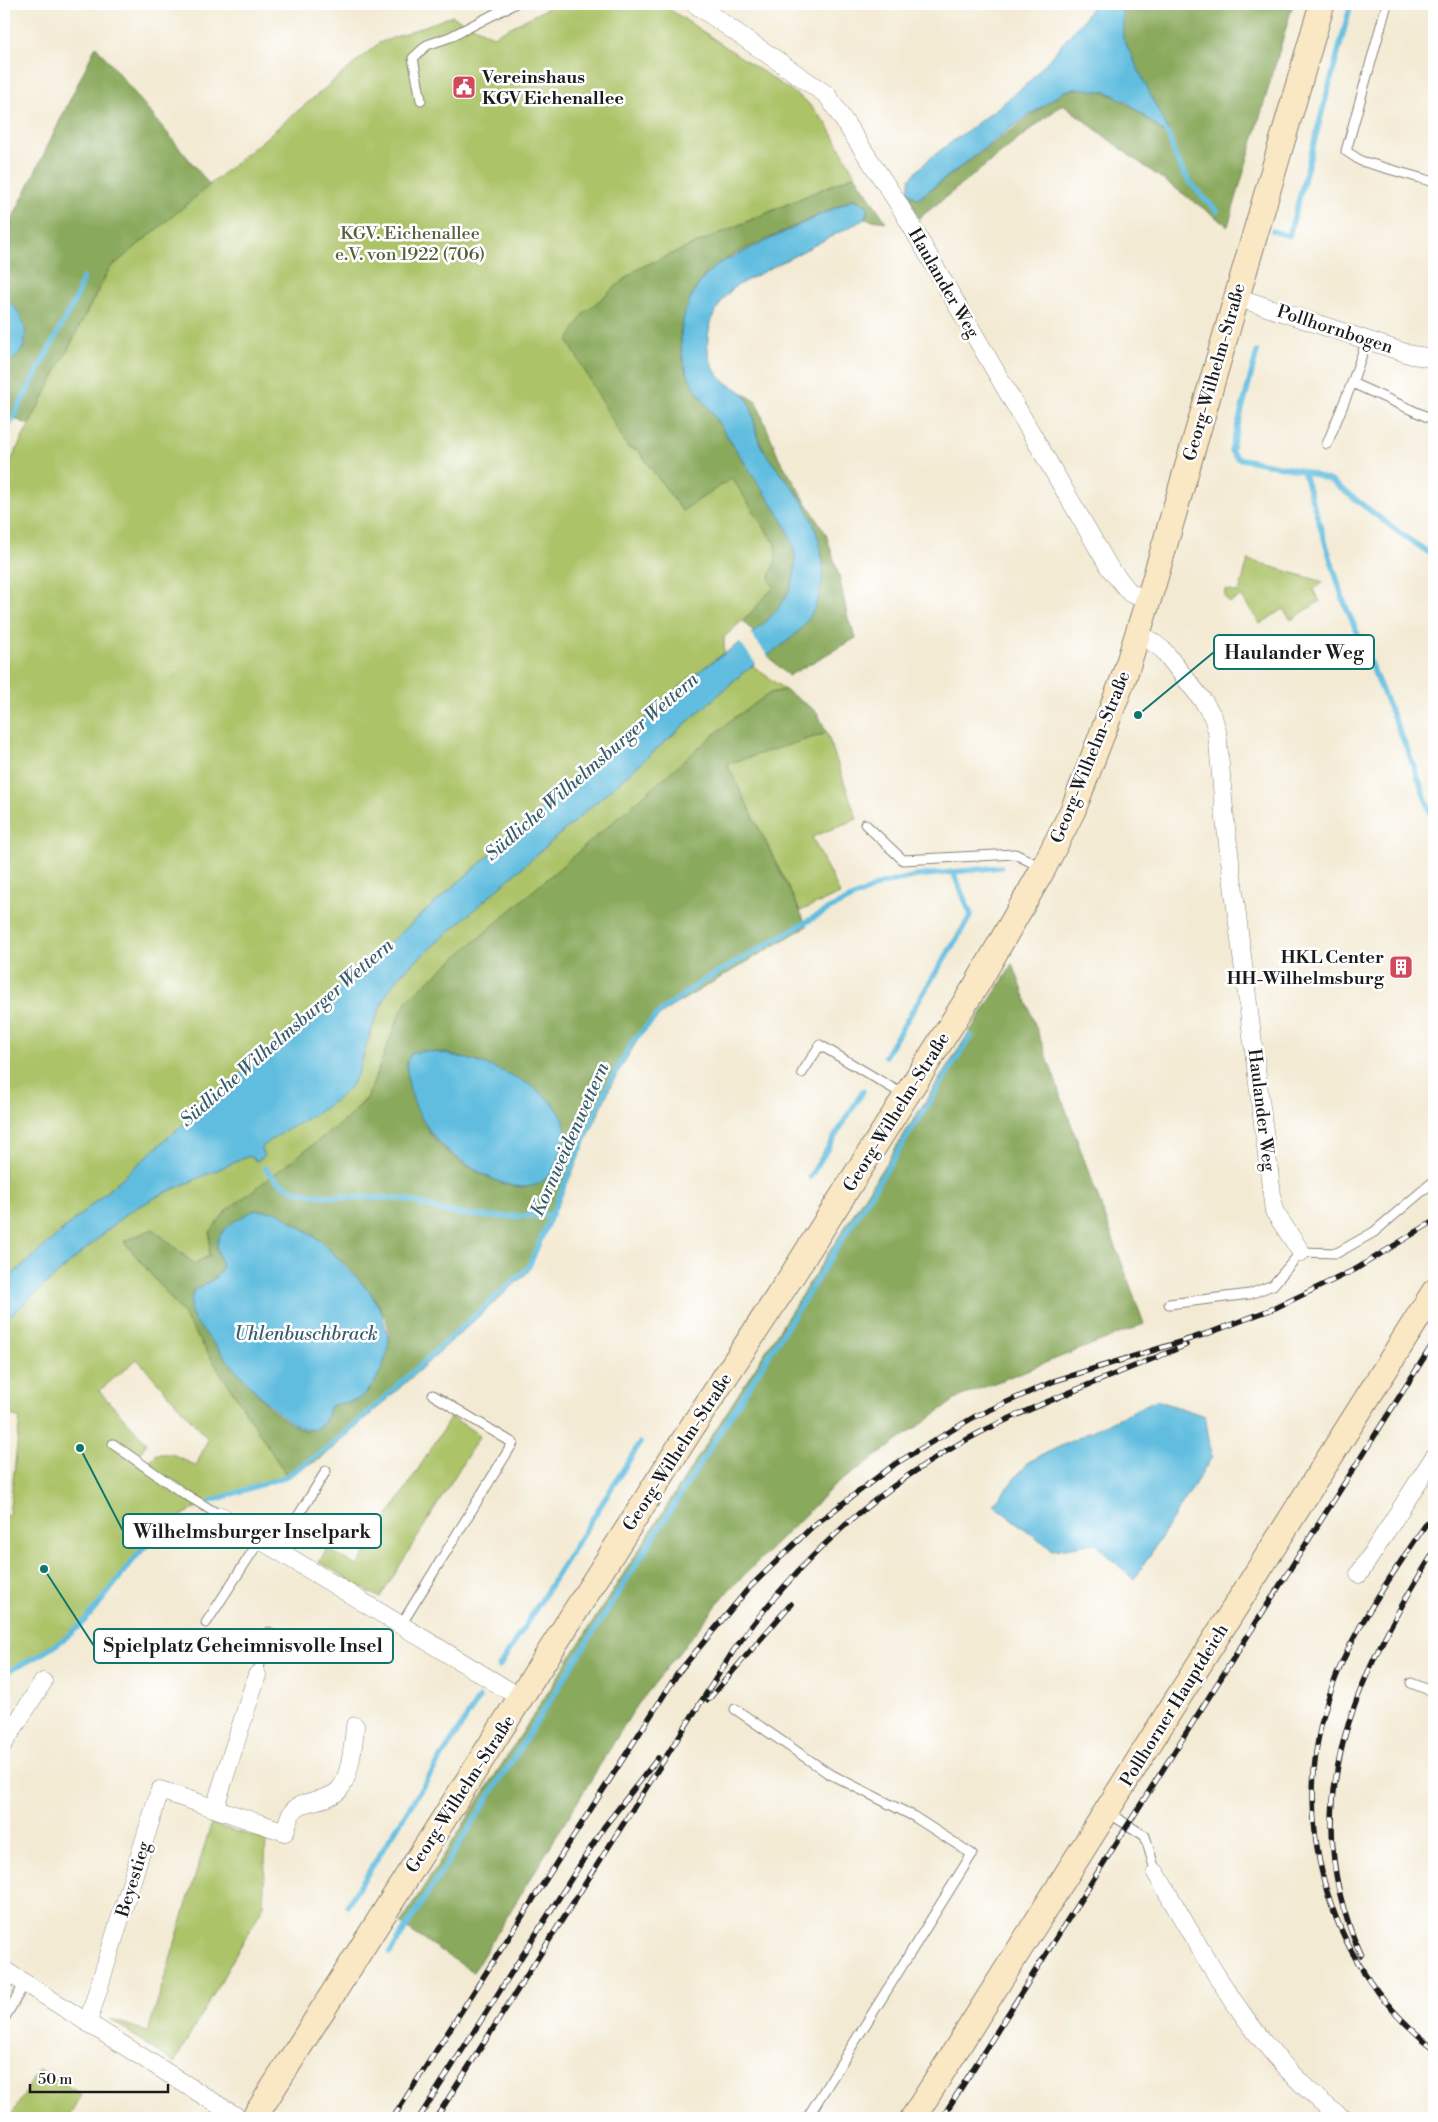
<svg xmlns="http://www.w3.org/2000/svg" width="1438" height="2122" font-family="'Libre Bodoni',serif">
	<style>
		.green { fill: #acc368; stroke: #647042; fill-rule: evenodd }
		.forest { fill: #89a95c; stroke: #52623c; fill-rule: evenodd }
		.water { fill: #61bddf; stroke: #3e6c7e }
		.pier { fill: #f3ead3 }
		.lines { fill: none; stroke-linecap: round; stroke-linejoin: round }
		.stream { stroke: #61bddf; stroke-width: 5.5 }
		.lane-casing { stroke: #888378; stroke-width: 11 }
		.street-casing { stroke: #888378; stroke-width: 19 }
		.secondary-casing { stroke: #888378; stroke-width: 27 }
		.lane { stroke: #fff; stroke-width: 9 }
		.street { stroke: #fff; stroke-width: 18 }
		.secondary { stroke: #fae7c3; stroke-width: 25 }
		.rail-casing { stroke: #1c1c1c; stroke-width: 5.5 }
		.rail { stroke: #fff; stroke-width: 4; stroke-dasharray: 11; stroke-linecap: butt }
		.labels { text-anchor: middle; stroke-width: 5; stroke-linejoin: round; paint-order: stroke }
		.poi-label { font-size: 18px; font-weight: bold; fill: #1c1c1c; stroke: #fff; text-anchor: start }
		.park-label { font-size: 18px; fill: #565f3a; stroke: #fff }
		.street-label { font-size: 18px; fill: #1c1c1c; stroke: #fff }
		.water-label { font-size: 19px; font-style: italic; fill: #385c6a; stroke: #fff }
		.leader { fill: none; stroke: #0f766e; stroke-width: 2 }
		.callout-dot { fill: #0f766e; stroke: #fff; stroke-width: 2 }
		.callout { fill: #fff; stroke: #0f766e; stroke-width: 2 }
		.callout-label { font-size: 19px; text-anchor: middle; font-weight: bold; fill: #1c1c1c }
	</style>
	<rect width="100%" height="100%" fill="#fff"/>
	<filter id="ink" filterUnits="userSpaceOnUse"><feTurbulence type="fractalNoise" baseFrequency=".02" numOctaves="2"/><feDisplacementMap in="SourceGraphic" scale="10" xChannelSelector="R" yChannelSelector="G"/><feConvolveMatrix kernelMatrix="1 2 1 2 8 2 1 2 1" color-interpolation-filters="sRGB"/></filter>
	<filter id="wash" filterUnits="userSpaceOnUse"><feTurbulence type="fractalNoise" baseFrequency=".0096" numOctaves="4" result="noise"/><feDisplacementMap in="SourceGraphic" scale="20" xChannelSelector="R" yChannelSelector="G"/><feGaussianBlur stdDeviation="1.12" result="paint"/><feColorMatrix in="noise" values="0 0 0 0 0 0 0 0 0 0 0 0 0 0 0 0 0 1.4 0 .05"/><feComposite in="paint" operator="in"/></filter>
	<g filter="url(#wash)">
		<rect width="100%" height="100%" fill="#f3ead3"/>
		<g class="green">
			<path d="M556,4H662L806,101L827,124L855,175L637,269L638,450L682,511L732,477L775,544L777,559L770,579L774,587L749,615L724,637V653L694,675L4,1282V474L109,269L379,43L452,16L493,36Z"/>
			<path d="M1248,560L1324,582L1313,590L1320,601L1291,620L1283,609L1260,624L1241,596L1229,603L1224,596L1226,590L1239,593Z"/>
			<path d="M752,665L785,690L770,693L401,1011L367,1098L345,1120L210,1232L209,1256L194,1264L153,1229L124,1241L181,1311L287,1476C248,1490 202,1499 168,1525C135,1550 115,1589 86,1619C63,1643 34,1659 4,1673V1515H9L20,1419L4,1412V1321L127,1213L162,1194L249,1156L257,1161L264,1156L261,1148L275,1135L335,1100L360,1069L366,1045L389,988L401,974ZM137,1359L208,1439L196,1466L172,1454H156L147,1463L139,1455L147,1443L99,1391Z"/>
			<path d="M827,733L857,819L812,837L840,894L800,911L727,764Z"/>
			<path d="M451,1417L480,1435L380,1598L319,1562L327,1549L357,1566Z"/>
			<path d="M211,1824L266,1840L263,1907L174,2063L110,2019L148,2032Z"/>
			<path d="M39,2069L82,2095L68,2118H10Z"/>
		</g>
		<g class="forest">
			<path d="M1122,4H1293L1228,226L1129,155L1063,104L918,219L908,192L918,199L1063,92C1109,77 1137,114 1171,138L1122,38Z"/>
			<path d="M96,46L210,185L109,269L29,425L4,414V236Z"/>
			<path d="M855,175L886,222L865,219L868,211L857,199H853L731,256L704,276L691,297L680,333L685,368L692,383L780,516C808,561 796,602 753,632L743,621L774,587L769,580L776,559L775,544L732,478L682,511L638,450L628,448L568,341L584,313L637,269Z"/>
			<path d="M741,392L756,401L779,458L826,534L839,576L848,619L856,638L788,676L767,655L789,640L801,627L814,608L824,561L810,517L798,494L768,457L759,441L746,397Z"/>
			<path d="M785,690L817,712L827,733L727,764L807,926L671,1007L657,1018L638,1039L612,1083L528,1272L322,1458L287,1476L181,1311L124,1241L153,1229L194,1264L209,1256L210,1232L226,1211L345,1120L367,1099L401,1011L409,998L731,720L770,693ZM421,1051L447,1053L529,1085L533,1185C507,1196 437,1153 427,1127C425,1122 426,1114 426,1108C424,1089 423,1070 421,1051ZM293,1221C322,1240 395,1302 389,1341C387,1348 383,1356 381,1362C376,1376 373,1390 360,1398C351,1403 339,1402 330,1406L324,1423L306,1431C255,1413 218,1335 193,1291L214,1278L221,1270L222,1263L217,1247L224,1231Z"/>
			<path d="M1013,964L1144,1324L959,1397L833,1487L728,1591L635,1708L473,1972L400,1924Z"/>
		</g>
		<g class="water">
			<path d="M1093,4H1122L1123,38L1172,139L1127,102L1107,92L1075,88L1063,92L1011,128L918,199L908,192L910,178L930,158L996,109L1029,82L1084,19Z"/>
			<path d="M854,199L868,206L865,219L736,286C711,306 696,348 719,376C726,385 740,388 746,397C755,410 753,429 760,444C770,462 784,476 796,492C820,525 831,569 815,607C798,645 753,659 726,688L401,974C383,994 374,1020 366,1046C362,1060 359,1076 349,1088C326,1114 287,1125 261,1148L264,1156L257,1161L249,1156L162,1194L127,1213L4,1321V1282L694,675C749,634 829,598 780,516L692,383C670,341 682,294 718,264Z"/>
			<path d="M4,298C19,306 32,332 22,350C17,357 10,362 4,366Z"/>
			<path d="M421,1051C460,1052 547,1079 563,1119C568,1131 564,1145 560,1156C540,1214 483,1177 451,1153C425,1133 405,1095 407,1061L412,1053Z"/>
			<path d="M255,1210L278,1212L322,1242L370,1292L381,1311L389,1339L387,1354L382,1368L374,1384L359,1399L330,1406L324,1423L313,1430C281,1432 216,1345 194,1320L190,1309L193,1291C201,1286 217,1280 221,1270C224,1262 217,1255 217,1247C217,1228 241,1217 255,1210Z"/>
			<path d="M1156,1400L1205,1416L1212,1457L1134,1580L1095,1543L1053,1550L993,1505L1028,1462Z"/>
		</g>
		<path class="pier" d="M749,632L769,657L757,665L738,640Z"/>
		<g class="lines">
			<g class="stream">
				<path d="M1167,133C1172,140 1171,147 1175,155C1184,179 1200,194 1217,211"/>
				<path d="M1273,231L1289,236L1351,4"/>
				<path d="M1257,352L1231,451L1237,458L1303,471L1331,481L1404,536L1434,556"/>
				<path d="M4,435L77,296L83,278"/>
				<path d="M1303,471L1344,602L1408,751L1434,822"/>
				<path d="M885,1056L971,915L953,872"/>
				<path d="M265,1168C292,1207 359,1194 401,1199C417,1201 433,1209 449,1212C482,1219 518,1216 552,1215"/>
				<path d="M810,1177L863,1091"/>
				<path d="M211,1501L287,1476L331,1446L528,1268L607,1087L633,1041L662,1010L703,981L829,909L881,884L916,876L1001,867"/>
				<path d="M499,1667L640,1443"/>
				<path d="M4,1673C34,1659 65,1643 87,1618C117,1585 139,1543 178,1519"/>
				<path d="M347,1906L479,1698"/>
				<path d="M390,1953L971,1036"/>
			</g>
		</g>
	</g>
	<g filter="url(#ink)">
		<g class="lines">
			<g class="lane-casing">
				<g id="lane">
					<path d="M1387,4L1346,151L1361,161L1434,182"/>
					<path d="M421,100L413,58L427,45L450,37L514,4"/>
					<path d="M1352,383L1434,420"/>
					<path d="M1327,444L1352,383L1367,340"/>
					<path d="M865,824L903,860L1015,854L1041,867"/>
					<path d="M802,1073L820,1045L904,1095"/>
					<path d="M1169,1304L1250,1294L1273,1285L1301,1252L1337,1253L1374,1232L1434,1181"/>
					<path d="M113,1444L180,1491L221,1516"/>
					<path d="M277,1550L326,1471"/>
					<path d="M206,1623L260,1540"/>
					<path d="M401,1625L513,1443L433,1395"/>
					<path d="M257,1675L269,1632"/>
					<path d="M1411,1683L1434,1692"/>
					<path d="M735,1709L828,1773L913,1816L972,1854L807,2118"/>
					<path d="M1107,1812L1145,1836L1156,1873"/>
					<path d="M4,2019L25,1983"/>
				</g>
			</g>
			<g class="street-casing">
				<g id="street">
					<path d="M695,4L827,95L898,203L1109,567L1130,593L1149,600"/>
					<path d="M1236,297L1412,355L1434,358"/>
					<path d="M1137,635L1151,641L1163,650L1204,702L1213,717L1217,731L1225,820L1274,1211L1301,1252"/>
					<path d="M221,1516L521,1698"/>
					<path d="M1359,1574L1434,1457"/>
					<path d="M4,1743L43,1682"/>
					<path d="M215,1807L257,1675"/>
					<path d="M1156,1873C1208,1962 1257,2056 1342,2118"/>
					<path d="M4,1970L239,2118"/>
					<path d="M88,2022L160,1790L285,1832C287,1826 288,1819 291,1814C301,1797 326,1804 339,1790C350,1778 354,1742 355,1726"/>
				</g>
			</g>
			<g class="secondary-casing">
				<g id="secondary">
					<path d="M254,2118L696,1421L793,1274L977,984L1043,869L1073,810L1124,677L1153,585L1322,4"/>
					<path d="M913,2118L1434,1292"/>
				</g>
			</g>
			<use href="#lane" class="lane"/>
			<use href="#street" class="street"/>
			<use href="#secondary" class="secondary"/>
			<g class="rail-casing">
				<g id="rail">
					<path d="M1434,1512C1400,1564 1359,1618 1336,1677C1284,1806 1322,1963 1434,2048"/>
					<path d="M708,1700L791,1604"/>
					<path d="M1361,1955C1293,1807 1355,1678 1434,1552"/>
					<path d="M393,2118L678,1673L748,1589L813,1526L895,1464L974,1417L1054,1381L1209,1333L1275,1308L1356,1269L1434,1221"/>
					<path d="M419,2118L604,1827L658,1758"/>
					<path d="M436,2118L734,1650C798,1559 882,1483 981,1432C1047,1399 1118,1374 1186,1345"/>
					<path d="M942,2118L1434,1342"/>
				</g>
			</g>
			<use href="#rail" class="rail"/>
		</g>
	</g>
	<defs>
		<g id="civic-square" transform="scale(1.25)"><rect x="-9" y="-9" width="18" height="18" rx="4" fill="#d1495b" stroke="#fff"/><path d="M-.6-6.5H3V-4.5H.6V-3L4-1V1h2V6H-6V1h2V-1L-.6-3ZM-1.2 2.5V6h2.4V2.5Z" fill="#fff"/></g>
		<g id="building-square" transform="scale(1.25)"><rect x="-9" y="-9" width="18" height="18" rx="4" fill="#d1495b" stroke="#fff"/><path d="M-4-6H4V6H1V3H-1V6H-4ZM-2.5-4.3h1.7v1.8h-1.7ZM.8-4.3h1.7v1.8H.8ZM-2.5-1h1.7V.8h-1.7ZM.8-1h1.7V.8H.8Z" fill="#fff"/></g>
	</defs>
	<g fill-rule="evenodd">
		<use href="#civic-square" x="464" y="87"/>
		<use href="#building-square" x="1401" y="967"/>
	</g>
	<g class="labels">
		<g class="poi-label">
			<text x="482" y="83">Vereinshaus<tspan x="482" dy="21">KGV Eichenallee</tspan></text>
			<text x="1384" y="963" text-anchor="end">HKL Center<tspan x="1384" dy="21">HH-Wilhelmsburg</tspan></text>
		</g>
		<g class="park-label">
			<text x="410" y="239">KGV. Eichenallee<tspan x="410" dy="21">e.V. von 1922 (706)</tspan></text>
		</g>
		<g class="street-label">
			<text transform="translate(944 283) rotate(60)" y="6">Haulander Weg</text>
			<text transform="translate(1335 329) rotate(18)" y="6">Pollhornbogen</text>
			<text transform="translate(1214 372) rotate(-74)" y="6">Georg-Wilhelm-Straße</text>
			<text transform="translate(1090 757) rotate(-68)" y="6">Georg-Wilhelm-Straße</text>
			<text transform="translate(1262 1110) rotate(83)" y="6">Haulander Weg</text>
			<text transform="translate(896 1112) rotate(-58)" y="6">Georg-Wilhelm-Straße</text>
			<text transform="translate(677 1452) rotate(-57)" y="6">Georg-Wilhelm-Straße</text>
			<text transform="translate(1174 1705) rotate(-58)" y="6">Pollhorner Hauptdeich</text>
			<text transform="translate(460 1794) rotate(-57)" y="6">Georg-Wilhelm-Straße</text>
			<text transform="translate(133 1879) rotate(-73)" y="6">Beyestieg</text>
		</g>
		<g class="water-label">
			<text transform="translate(591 766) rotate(-41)" y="7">Südliche Wilhelmsburger Wettern</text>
			<text transform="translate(286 1032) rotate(-41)" y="7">Südliche Wilhelmsburger Wettern</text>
			<text transform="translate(569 1139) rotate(-66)" y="7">Kornweidenwettern</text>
			<text x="306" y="1340">Uhlenbuschbrack</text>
		</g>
	</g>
	<path class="leader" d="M1138 715L1214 652M80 1448L123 1531M44 1569L94 1646"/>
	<g class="callout-dot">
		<circle cx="1138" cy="715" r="5"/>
		<circle cx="80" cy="1448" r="5"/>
		<circle cx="44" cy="1569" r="5"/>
	</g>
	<g class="callout">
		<rect x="1214" y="635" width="160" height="34" rx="5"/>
		<rect x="123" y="1514" width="258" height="34" rx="5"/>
		<rect x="94" y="1629" width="299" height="34" rx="5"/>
	</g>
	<g class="callout-label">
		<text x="1294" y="659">Haulander Weg</text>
		<text x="252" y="1538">Wilhelmsburger Inselpark</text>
		<text x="243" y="1652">Spielplatz Geheimnisvolle Insel</text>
	</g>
	<rect width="1438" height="2122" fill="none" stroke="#fff" stroke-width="20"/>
	<path d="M30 2084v8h138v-8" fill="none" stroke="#1c1c1c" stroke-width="2.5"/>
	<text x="38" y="2084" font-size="15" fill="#1c1c1c" stroke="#ffffff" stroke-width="4" paint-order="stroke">50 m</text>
</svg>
